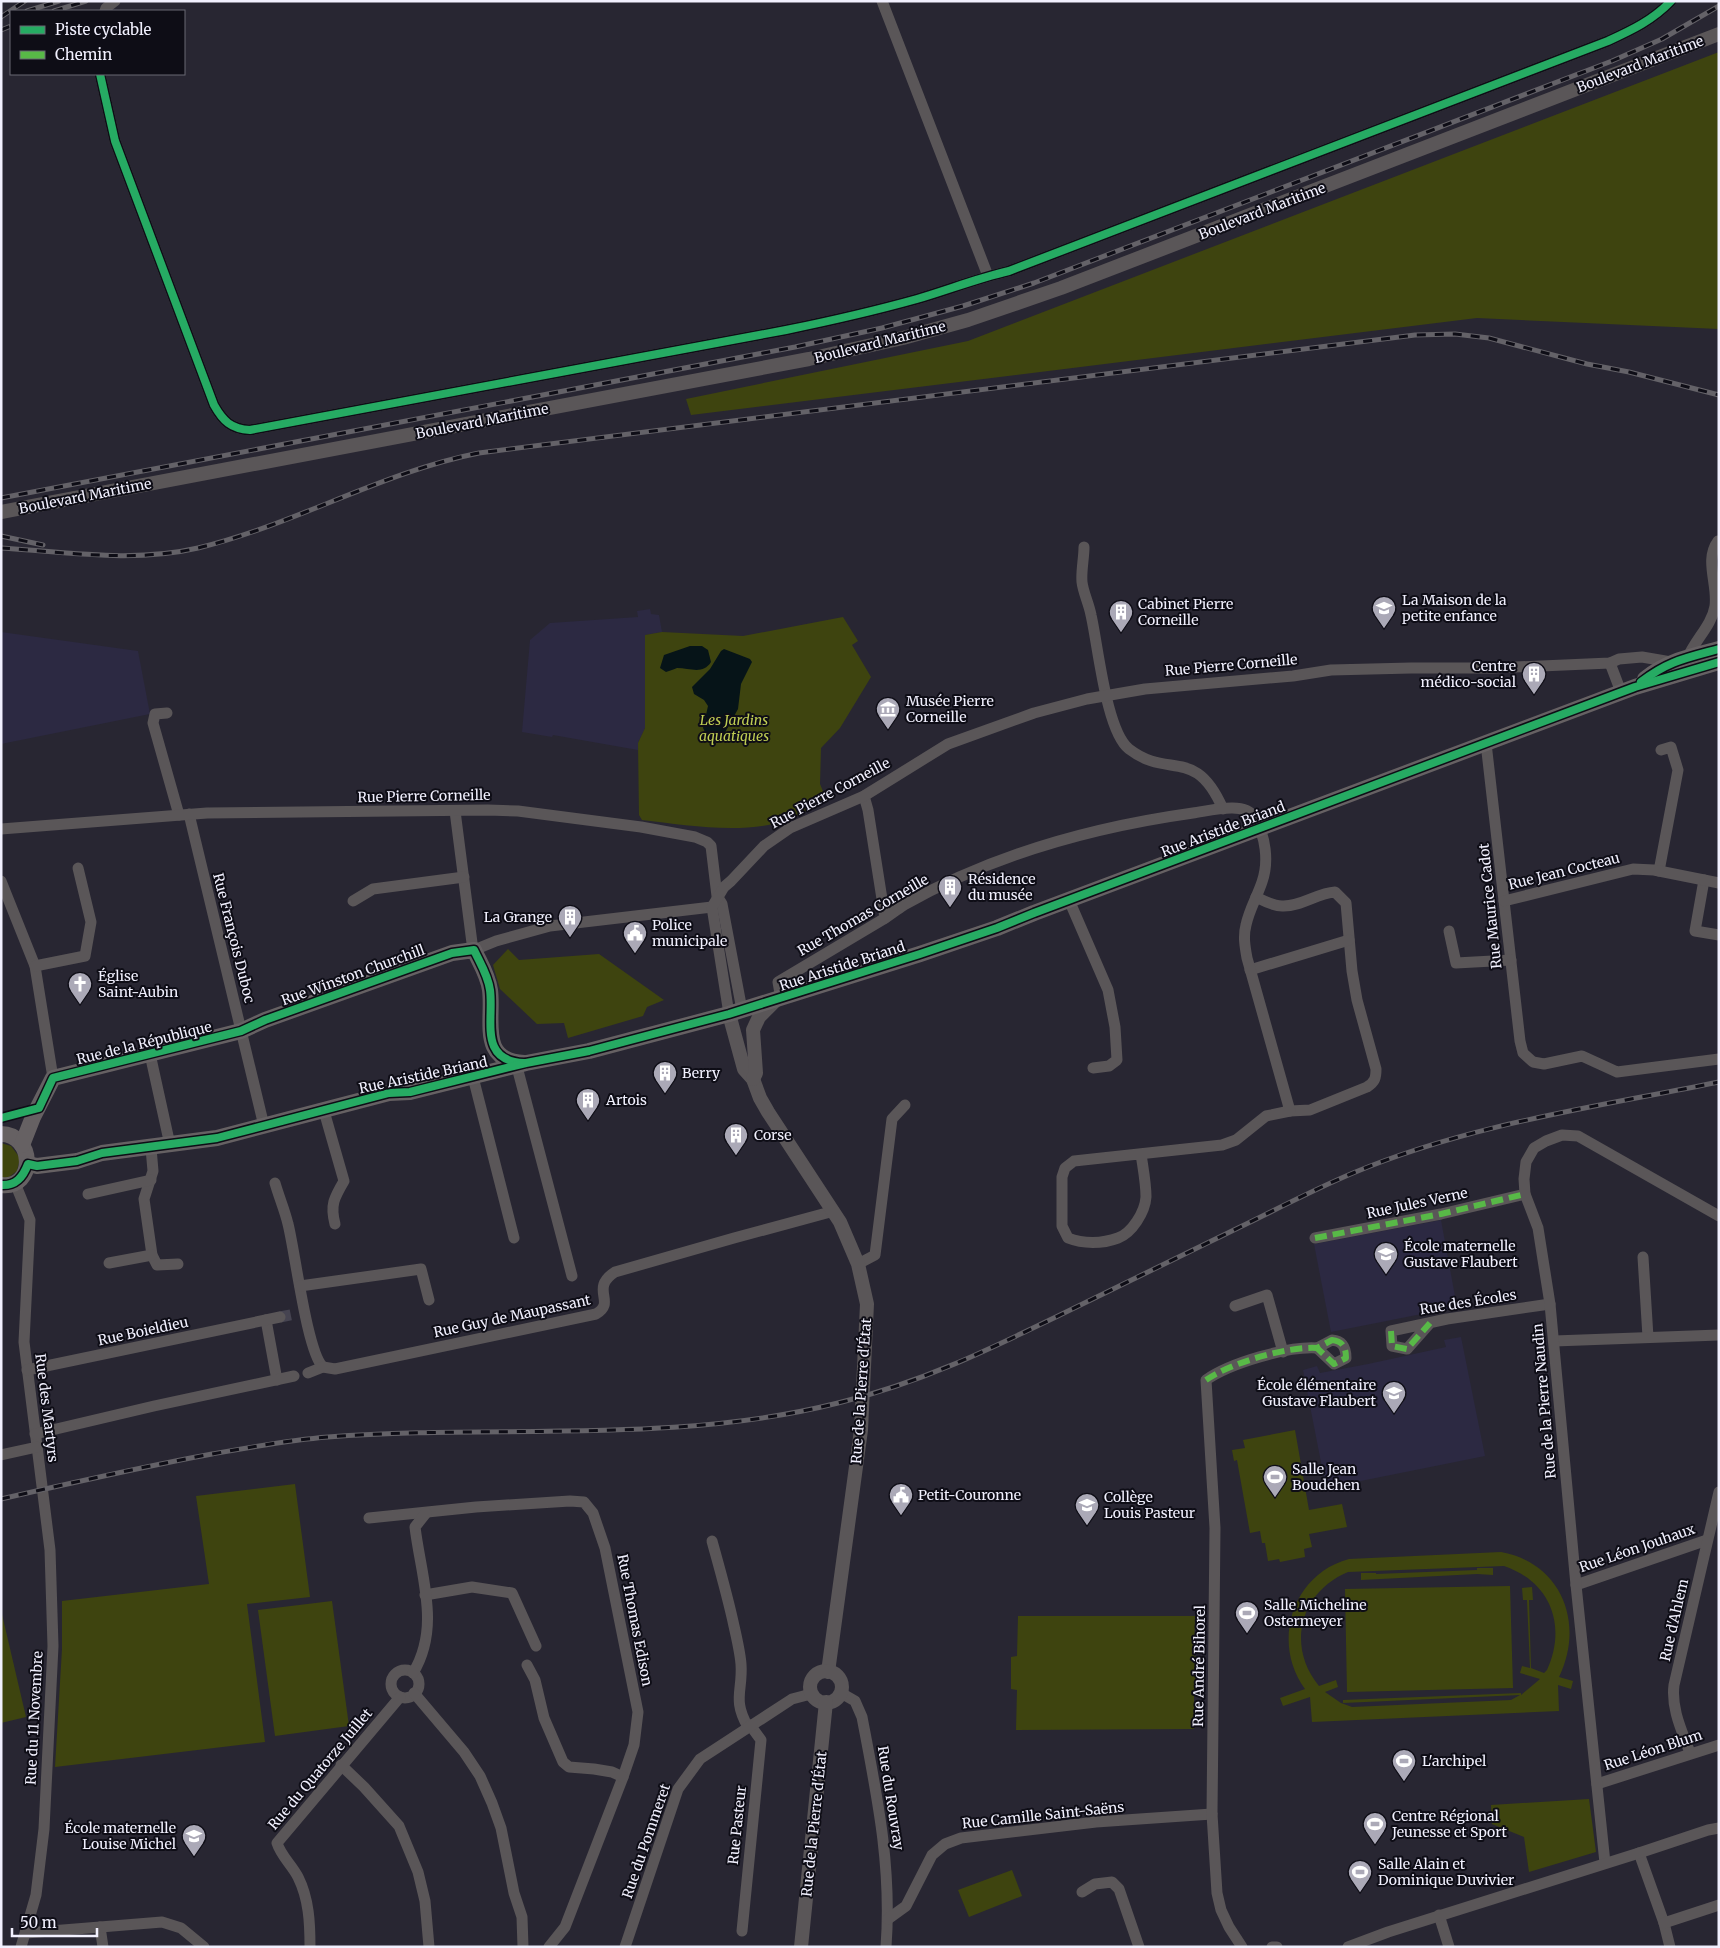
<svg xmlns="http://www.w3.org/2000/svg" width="1720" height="1948" font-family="Merriweather,serif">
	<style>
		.built { fill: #2c2942 }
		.green { fill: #3e440f; fill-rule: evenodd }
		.water { fill: #061418 }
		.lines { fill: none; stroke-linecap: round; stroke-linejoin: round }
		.minor-tunnel { stroke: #464451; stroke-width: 11; stroke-dasharray: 11 5.5; stroke-linecap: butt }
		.minor { stroke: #5a5658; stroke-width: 11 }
		.tertiary { stroke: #5a5658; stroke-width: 14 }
		.secondary { stroke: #666163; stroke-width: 16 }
		.rail-casing { stroke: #646268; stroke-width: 5 }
		.rail { stroke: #0e0d16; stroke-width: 3; stroke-dasharray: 9; stroke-linecap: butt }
		.quiet { stroke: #58b947; stroke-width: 6; stroke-dasharray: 12 6; stroke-linecap: butt }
		.cycleway-casing { stroke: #0e0d16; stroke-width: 11 }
		.cycleway { stroke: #26ab63; stroke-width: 8 }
		.labels { text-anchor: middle; stroke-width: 4; stroke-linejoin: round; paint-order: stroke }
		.street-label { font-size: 14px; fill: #f1f0fe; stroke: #0e0d16 }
		.poi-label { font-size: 14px; fill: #f1f0fe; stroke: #0e0d16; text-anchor: start }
		.park-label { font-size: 14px; font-style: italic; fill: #bfcd53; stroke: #0e0d16 }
	</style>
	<rect width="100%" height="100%" fill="#282632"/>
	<g class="built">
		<path d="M650,609L651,614L659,615L662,632L645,635V728L638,743V750L553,735L552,737L522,732L530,640L550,623L638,617L637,611Z"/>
		<path d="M1,632L138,651L150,714L1,744Z"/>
		<path d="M1441,1220L1457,1307L1331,1332L1314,1244Z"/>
		<path d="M1461,1337L1485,1456L1326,1488L1303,1370L1317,1366L1320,1373L1368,1364L1446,1347L1444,1340Z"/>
	</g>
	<g class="green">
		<path d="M1719,52V329L1477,318L691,415L686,399L968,341Z"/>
		<path d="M843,617L858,641L852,645L871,677L840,728L821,748L820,784L827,801C811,807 797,818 781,822C739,834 685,825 642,820L639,815L638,743L645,728V635L662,632L743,636Z"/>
		<path d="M508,949L519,960L599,954L664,1000L647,1007L643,1016L568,1038L564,1023L537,1024L500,989L493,965Z"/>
		<path d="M1,1143L11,1146L20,1158L17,1171L9,1177L1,1179Z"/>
		<path d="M1295,1430L1309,1510L1342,1504L1347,1527L1309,1534L1312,1547L1304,1549L1305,1557L1280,1562L1279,1559L1268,1561L1265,1543H1262L1260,1531L1250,1533L1237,1460L1234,1461L1232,1450L1245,1448L1243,1440Z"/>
		<path d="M295,1484L310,1597L247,1604L265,1742L55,1767L62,1649V1601L209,1584L196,1496Z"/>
		<path d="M1501,1552C1562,1563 1585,1624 1559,1677L1573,1681L1571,1689L1558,1685L1559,1711L1312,1722L1310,1697L1283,1706L1280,1698L1305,1689C1271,1643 1292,1574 1349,1559ZM1504,1566C1551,1582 1567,1626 1547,1670L1544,1673L1531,1668L1529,1600H1533L1532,1587L1522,1588L1523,1600H1527L1530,1668L1522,1666L1520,1673L1540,1679L1521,1695V1693L1343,1700V1703L1520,1695L1511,1700L1352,1707L1341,1703L1325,1692L1338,1687L1336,1680L1319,1686C1286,1646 1300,1592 1348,1572Z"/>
		<path d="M1477,1568H1493V1575L1477,1574L1361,1580V1573H1376V1574L1477,1570Z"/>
		<path d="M1510,1586L1513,1688L1347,1692L1345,1589Z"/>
		<path d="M332,1601L349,1726L275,1736L258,1610Z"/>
		<path d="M1,1610L26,1717L1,1723Z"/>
		<path d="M1018,1616H1195L1194,1656L1200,1657V1689L1194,1690V1729L1016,1730L1017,1690L1011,1689V1657L1017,1656Z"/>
		<path d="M1589,1799L1596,1852L1529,1872L1524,1837L1492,1824L1491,1805Z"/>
		<path d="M1012,1870L1022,1896L969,1917L958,1890Z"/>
	</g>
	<g class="water">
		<path d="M690,646H702L708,650L711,662C703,675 690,668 677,668C674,669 670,671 666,672L660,668L664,655Z"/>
		<path d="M724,649L750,659L752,662L741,684L738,709L722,738L705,732L703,728L708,706L704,700L694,694L692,687L710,669L721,651Z"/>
	</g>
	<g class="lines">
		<path class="minor-tunnel" d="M280,1317L295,1314"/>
		<g class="minor">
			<path d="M882,1L988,276"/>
			<path d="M105,11L106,8L115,1"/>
			<path d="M100,74L115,141L214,405C223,421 231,429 250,430L786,330C830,321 874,311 917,299C948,290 978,278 1009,271L1608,41C1632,30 1653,20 1671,1"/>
			<path d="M1084,547C1084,558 1081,571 1082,582C1083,592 1089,604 1091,615C1098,645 1106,731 1129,749C1169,780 1195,745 1223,809"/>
			<path d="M1688,657C1695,640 1712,625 1715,606C1718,584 1704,560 1718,541"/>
			<path d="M1610,663L1621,692"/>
			<path d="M167,713L155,714L153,723L179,815"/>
			<path d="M1486,743L1520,1041L1523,1053L1533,1062L1544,1064L1582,1056L1617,1072L1719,1059"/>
			<path d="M864,796L868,810L885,918"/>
			<path d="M455,811L472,943L474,950L496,941L550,926L712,907"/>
			<path d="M189,814L264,1126"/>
			<path d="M1,829L207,813L488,810L518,811L641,827L695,837L707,842L711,846L717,896L722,904L742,1010"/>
			<path d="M1659,871L1678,770L1671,747L1661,750"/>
			<path d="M1704,880L1695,931L1719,935"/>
			<path d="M1,881L35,966L53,1078"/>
			<path d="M1256,897C1264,901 1273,906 1282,906C1301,907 1317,893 1335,892L1346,903L1352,971L1357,1000L1376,1069C1376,1078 1375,1082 1367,1087L1310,1110L1290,1111"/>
			<path d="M1069,900L1108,990L1115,1027L1117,1060L1109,1066L1093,1068"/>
			<path d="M353,901L373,889L464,877"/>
			<path d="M1504,901L1633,869L1654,870L1719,883"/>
			<path d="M1449,931L1456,963L1511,960"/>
			<path d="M35,966L85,956L91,922L78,868"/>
			<path d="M1250,970L1349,940"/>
			<path d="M781,999L778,982C813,961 847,941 882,920C889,916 896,910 904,905C992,855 1093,827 1193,813C1209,811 1245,801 1254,817C1266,836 1269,862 1262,882C1257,897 1249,910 1246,925C1243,936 1245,947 1247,958L1290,1111L1266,1116L1236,1140L1222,1145L1074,1161L1065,1168L1062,1177V1226L1068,1238C1083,1244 1102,1244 1118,1238C1132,1233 1145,1212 1146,1197C1146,1183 1143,1168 1141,1154"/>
			<path d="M729,1014L712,907L724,887L731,881L764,846L790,828L864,796L948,744L1034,713L1087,699L1145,689L1293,676L1331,670L1411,668H1493L1610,663L1619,659L1642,657L1671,662"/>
			<path d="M150,1054L170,1145"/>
			<path d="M517,1067L572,1276"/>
			<path d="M473,1077L514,1238"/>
			<path d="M324,1111L344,1181C334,1198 330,1205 335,1224"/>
			<path d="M151,1148L153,1171L144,1199L152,1255L157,1265L178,1264"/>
			<path d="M15,1183L30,1220L24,1342L50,1550L53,1646L44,1829L36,1895L21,1947"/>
			<path d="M275,1183C279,1197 285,1211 288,1224C295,1251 307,1352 323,1367"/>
			<path d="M88,1194L151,1180"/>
			<path d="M1315,1238L1441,1214L1525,1194"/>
			<path d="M1643,1257L1648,1337"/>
			<path d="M109,1263L152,1255"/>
			<path d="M858,1264L875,1255L892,1119L905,1105"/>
			<path d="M300,1286L421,1269L429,1300"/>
			<path d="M1235,1306L1267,1295L1283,1352"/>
			<path d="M266,1320L277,1380"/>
			<path d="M1430,1323L1407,1349L1392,1346L1391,1331L1447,1319L1550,1304"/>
			<path d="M1332,1340C1343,1341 1346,1348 1346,1358L1334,1364L1317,1348Z"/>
			<path d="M1554,1341L1719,1335"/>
			<path d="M27,1370L280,1317"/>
			<path d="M308,1373L323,1367L335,1369L596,1314C617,1302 589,1289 615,1272L734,1238L834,1211"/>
			<path d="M35,1434L154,1406L294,1376"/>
			<path d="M1,1455L37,1447"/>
			<path d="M369,1518L476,1507L570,1501L584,1502L593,1513L605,1548L638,1712L634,1745L623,1777L565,1927L549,1947"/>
			<path d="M712,1541C720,1570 728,1598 734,1626C737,1639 740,1652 741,1664C743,1691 732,1699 748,1727"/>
			<path d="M1576,1585L1707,1540"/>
			<path d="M425,1595L472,1587L512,1593L536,1646"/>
			<path d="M527,1665L535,1680L544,1718L563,1762L569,1767L594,1769L612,1772L623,1777"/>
			<circle cx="405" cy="1684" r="14"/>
			<path d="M413,1673C441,1627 421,1577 415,1527L426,1513"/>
			<path d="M414,1693L464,1752L480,1776L492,1803L501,1828L514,1893L522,1917L523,1947"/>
			<path d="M841,1693L855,1701L862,1717C877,1796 892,1866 886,1947"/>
			<path d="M1690,1753C1682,1731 1671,1709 1674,1685L1719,1492"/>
			<path d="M341,1765L364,1787L399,1826L418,1872L425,1901L429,1947"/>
			<path d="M1597,1784L1719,1745"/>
			<path d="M1639,1853L1664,1923L1670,1947"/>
			<path d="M1605,1863L1576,1585L1550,1304L1538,1228L1525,1194L1524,1179L1526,1162L1534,1148L1546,1141L1562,1135L1578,1136L1719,1216"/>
			<path d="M1082,1892L1095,1884L1112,1882L1119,1889L1139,1947"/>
			<path d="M1439,1915L1449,1947"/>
			<path d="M888,1919L906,1906L932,1855L945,1844L961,1838L1096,1822L1212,1814"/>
			<path d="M1664,1923L1719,1905"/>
			<path d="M100,1927L103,1947"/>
			<path d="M742,1931L761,1740L750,1725"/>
			<path d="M26,1933L162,1922L181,1928L204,1947"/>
			<path d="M310,1947C310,1923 309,1899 298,1877C292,1865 281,1856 277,1843L400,1697"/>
			<path d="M625,1947L678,1789L700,1759L792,1699L811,1694"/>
			<path d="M1242,1947L1229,1927L1221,1910L1217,1893L1212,1814L1215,1528L1206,1380C1230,1363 1288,1346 1317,1348"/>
			<path d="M1272,1947H1277"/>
			<path d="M1348,1947L1388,1932L1639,1853L1708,1830L1719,1828"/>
		</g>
		<g class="tertiary">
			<path d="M1,512L809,359L903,338L968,320L1061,288L1719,34"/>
			<path d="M729,1014L744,1069L753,1079L760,1098L768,1112L840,1222L858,1264L867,1304L861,1430L828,1672"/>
			<path d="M753,1079L756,1073L753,1030L759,1017L776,1000"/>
			<circle cx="826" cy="1687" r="16"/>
			<path d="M801,1947L826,1702"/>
		</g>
		<g class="secondary">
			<path d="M1645,679C1668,661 1691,656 1719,649"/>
			<path d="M1,1134C34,1134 37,1189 1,1185"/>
			<path d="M22,1145L33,1117L53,1078L241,1031L265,1020L452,953L474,950C480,963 488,975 490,990C494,1019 478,1061 524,1063"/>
			<path d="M28,1164L37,1166L77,1161L102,1153L217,1138L389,1093L410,1092L526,1063L589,1051L729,1014L920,954L997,928L1034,913L1635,687L1719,662"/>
		</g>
		<g class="rail-casing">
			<g id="rail">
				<path d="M27,11L59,1"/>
				<path d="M54,11L86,1"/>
				<path d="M1,17L25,1"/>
				<path d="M1,30L11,26"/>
				<path d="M1,498L795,347L882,328L963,306L1034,283L1612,61L1662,39L1719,6"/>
				<path d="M1,536L43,545"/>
				<path d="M1,548C66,552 134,563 198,548C294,525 382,472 479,453L1415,335L1455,334L1489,338L1587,364L1629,372L1719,395"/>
				<path d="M1,1499C71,1483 141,1467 212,1454C251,1447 289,1440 328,1437C497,1424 671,1445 838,1403C920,1383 986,1351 1062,1314C1121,1285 1181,1256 1240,1227C1277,1209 1315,1189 1353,1173C1470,1124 1596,1107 1719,1082"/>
			</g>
		</g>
		<use href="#rail" class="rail"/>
		<g class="quiet">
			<path d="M1315,1238L1441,1214L1525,1194"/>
			<path d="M1391,1331L1392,1346L1407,1349L1430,1323"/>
			<path d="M1332,1340C1343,1341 1346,1348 1346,1358L1334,1364L1317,1348Z"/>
			<path d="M1206,1380C1230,1363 1288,1346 1317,1348"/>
		</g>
		<g class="cycleway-casing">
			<g id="cycleway">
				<path d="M100,74L115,141L214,405C223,421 231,429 250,430L786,330C830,321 874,311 917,299C948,290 978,278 1009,271L1608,41C1632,30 1653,20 1671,1"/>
				<path d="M1641,682C1668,661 1686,658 1719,649"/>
				<path d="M1,1118L39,1108L53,1078L241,1031L265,1020L452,953L474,950C480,963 488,975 490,990C494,1019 478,1061 524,1063"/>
				<path d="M1,1185C16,1186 23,1177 28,1164L37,1166L77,1161L102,1153L217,1138L389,1093L410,1092L526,1063L589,1051L729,1014L920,954L997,928L1034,913L1635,687L1719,662"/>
			</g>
		</g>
		<use href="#cycleway" class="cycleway"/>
	</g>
	<defs>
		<g id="school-pin" transform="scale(1.25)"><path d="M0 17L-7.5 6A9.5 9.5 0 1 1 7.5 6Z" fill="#aba9b7" stroke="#0e0d16"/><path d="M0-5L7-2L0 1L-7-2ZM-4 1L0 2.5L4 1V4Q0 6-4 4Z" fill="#fff"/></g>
		<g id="building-pin" transform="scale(1.25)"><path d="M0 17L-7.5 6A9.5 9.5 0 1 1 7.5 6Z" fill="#aba9b7" stroke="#0e0d16"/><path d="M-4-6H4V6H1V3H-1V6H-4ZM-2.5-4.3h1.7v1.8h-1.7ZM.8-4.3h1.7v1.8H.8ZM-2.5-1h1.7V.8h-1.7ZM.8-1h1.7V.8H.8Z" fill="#fff"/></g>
		<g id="museum-pin" transform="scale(1.25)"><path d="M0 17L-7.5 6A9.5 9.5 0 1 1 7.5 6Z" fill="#aba9b7" stroke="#0e0d16"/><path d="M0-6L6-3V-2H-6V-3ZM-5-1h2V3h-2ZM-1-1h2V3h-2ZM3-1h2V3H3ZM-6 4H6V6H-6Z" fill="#fff"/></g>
		<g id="civic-pin" transform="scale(1.25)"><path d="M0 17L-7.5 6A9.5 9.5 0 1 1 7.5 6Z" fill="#aba9b7" stroke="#0e0d16"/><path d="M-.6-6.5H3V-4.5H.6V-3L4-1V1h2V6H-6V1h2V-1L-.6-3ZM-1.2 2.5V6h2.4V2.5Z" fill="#fff"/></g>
		<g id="church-pin" transform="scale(1.25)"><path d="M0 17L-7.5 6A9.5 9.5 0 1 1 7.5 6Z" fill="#aba9b7" stroke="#0e0d16"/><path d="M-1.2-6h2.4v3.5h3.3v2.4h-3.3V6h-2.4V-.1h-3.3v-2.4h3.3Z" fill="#fff"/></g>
		<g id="stadium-pin" transform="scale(1.25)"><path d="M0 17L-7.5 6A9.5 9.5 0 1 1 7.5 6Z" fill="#aba9b7" stroke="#0e0d16"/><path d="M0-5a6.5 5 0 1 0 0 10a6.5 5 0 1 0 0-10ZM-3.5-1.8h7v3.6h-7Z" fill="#fff"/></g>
	</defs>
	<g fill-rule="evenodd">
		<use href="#school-pin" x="1384" y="608"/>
		<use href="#building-pin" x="1121" y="612"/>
		<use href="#building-pin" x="1534" y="674"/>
		<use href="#museum-pin" x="888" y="709"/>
		<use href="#building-pin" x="950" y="887"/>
		<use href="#building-pin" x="570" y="917"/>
		<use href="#civic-pin" x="635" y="933"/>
		<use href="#church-pin" x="80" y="984"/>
		<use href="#building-pin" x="665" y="1073"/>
		<use href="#building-pin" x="588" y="1100"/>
		<use href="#building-pin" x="736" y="1135"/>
		<use href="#school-pin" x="1386" y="1254"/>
		<use href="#school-pin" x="1394" y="1393"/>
		<use href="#stadium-pin" x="1275" y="1477"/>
		<use href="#civic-pin" x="901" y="1495"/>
		<use href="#school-pin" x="1087" y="1505"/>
		<use href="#stadium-pin" x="1247" y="1613"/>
		<use href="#stadium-pin" x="1404" y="1761"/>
		<use href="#stadium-pin" x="1375" y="1824"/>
		<use href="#school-pin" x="194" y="1836"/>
		<use href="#stadium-pin" x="1360" y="1872"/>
	</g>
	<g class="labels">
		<g class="street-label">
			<text transform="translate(1640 64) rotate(-21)" y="5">Boulevard Maritime</text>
			<text transform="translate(1262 211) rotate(-21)" y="5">Boulevard Maritime</text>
			<text transform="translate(880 342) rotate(-14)" y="5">Boulevard Maritime</text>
			<text transform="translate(482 421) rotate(-11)" y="5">Boulevard Maritime</text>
			<text transform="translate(85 496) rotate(-11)" y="5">Boulevard Maritime</text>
			<text transform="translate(1231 665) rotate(-5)" y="5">Rue Pierre Corneille</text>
			<text transform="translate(830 793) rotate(-28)" y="5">Rue Pierre Corneille</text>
			<text transform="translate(424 796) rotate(-1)" y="5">Rue Pierre Corneille</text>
			<text transform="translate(1223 829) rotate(-21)" y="5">Rue Aristide Briand</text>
			<text transform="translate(1564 871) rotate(-14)" y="5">Rue Jean Cocteau</text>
			<text transform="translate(1490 906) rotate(-96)" y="5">Rue Maurice Cadot</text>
			<text transform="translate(863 915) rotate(-30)" y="5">Rue Thomas Corneille</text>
			<text transform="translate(234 938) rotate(76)" y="5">Rue François Duboc</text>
			<text transform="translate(842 966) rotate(-18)" y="5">Rue Aristide Briand</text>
			<text transform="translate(353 975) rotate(-20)" y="5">Rue Winston Churchill</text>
			<text transform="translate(144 1043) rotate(-14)" y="5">Rue de la République</text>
			<text transform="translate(423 1075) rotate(-12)" y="5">Rue Aristide Briand</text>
			<text transform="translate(1417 1203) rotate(-12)" y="5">Rue Jules Verne</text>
			<text transform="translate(1468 1302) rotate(-9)" y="5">Rue des Écoles</text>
			<text transform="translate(512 1316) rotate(-12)" y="5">Rue Guy de Maupassant</text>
			<text transform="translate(143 1331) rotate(-12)" y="5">Rue Boieldieu</text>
			<text transform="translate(861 1391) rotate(-86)" y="5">Rue de la Pierre d'État</text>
			<text transform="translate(1544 1401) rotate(-95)" y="5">Rue de la Pierre Naudin</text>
			<text transform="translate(47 1408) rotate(83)" y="5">Rue des Martyrs</text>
			<text transform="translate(1637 1548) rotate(-19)" y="5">Rue Léon Jouhaux</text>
			<text transform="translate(635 1620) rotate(79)" y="5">Rue Thomas Edison</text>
			<text transform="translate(1674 1620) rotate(-77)" y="5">Rue d'Ahlem</text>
			<text transform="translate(1199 1666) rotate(-89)" y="5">Rue André Bihorel</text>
			<text transform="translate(34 1718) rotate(-87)" y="5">Rue du 11 Novembre</text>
			<text transform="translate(1653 1750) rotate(-18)" y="5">Rue Léon Blum</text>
			<text transform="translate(320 1769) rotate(-50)" y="5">Rue du Quatorze Juillet</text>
			<text transform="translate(891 1798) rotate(81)" y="5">Rue du Rouvray</text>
			<text transform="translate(1043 1815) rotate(-6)" y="5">Rue Camille Saint-Saëns</text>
			<text transform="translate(814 1824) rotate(-84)" y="5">Rue de la Pierre d'État</text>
			<text transform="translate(737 1825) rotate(-84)" y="5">Rue Pasteur</text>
			<text transform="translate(646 1841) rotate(-71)" y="5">Rue du Pommeret</text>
		</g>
		<g class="poi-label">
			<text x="1402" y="605">La Maison de la<tspan x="1402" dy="16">petite enfance</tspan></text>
			<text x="1138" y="609">Cabinet Pierre<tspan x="1138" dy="16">Corneille</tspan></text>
			<text x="1516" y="671" text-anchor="end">Centre<tspan x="1516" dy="16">médico-social</tspan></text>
			<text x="906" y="706">Musée Pierre<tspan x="906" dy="16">Corneille</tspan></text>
			<text x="968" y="884">Résidence<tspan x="968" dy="16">du musée</tspan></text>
			<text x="552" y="922" text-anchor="end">La Grange</text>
			<text x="652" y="930">Police<tspan x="652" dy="16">municipale</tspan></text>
			<text x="98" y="981">Église<tspan x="98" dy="16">Saint-Aubin</tspan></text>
			<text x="682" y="1078">Berry</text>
			<text x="606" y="1105">Artois</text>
			<text x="754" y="1140">Corse</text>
			<text x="1404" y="1251">École maternelle<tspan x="1404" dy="16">Gustave Flaubert</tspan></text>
			<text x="1376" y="1390" text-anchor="end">École élémentaire<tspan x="1376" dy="16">Gustave Flaubert</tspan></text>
			<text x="1292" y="1474">Salle Jean<tspan x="1292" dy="16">Boudehen</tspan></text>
			<text x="918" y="1500">Petit-Couronne</text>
			<text x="1104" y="1502">Collège<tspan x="1104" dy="16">Louis Pasteur</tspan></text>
			<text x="1264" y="1610">Salle Micheline<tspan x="1264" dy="16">Ostermeyer</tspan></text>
			<text x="1422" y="1766">L'archipel</text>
			<text x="1392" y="1821">Centre Régional<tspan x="1392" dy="16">Jeunesse et Sport</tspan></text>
			<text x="176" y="1833" text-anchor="end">École maternelle<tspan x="176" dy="16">Louise Michel</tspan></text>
			<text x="1378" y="1869">Salle Alain et<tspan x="1378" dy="16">Dominique Duvivier</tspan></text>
		</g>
		<g class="park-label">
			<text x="734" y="725">Les Jardins<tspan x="734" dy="16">aquatiques</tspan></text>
		</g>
	</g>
	<rect width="1720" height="1948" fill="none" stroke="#f1f0fe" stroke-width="5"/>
	<rect x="10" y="10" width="175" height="65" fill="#0e0d16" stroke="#696873"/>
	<rect x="20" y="26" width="25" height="8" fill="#26ab63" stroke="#696873"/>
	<text x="55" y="35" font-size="15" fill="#f1f0fe">Piste cyclable</text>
	<rect x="20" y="51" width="25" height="8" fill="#58b947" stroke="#696873"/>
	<text x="55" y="60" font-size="15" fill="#f1f0fe">Chemin</text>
	<path d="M12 1928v8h85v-8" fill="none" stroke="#f1f0fe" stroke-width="2.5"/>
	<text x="20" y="1928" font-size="15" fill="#f1f0fe" stroke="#0e0d16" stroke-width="4" paint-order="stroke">50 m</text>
</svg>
